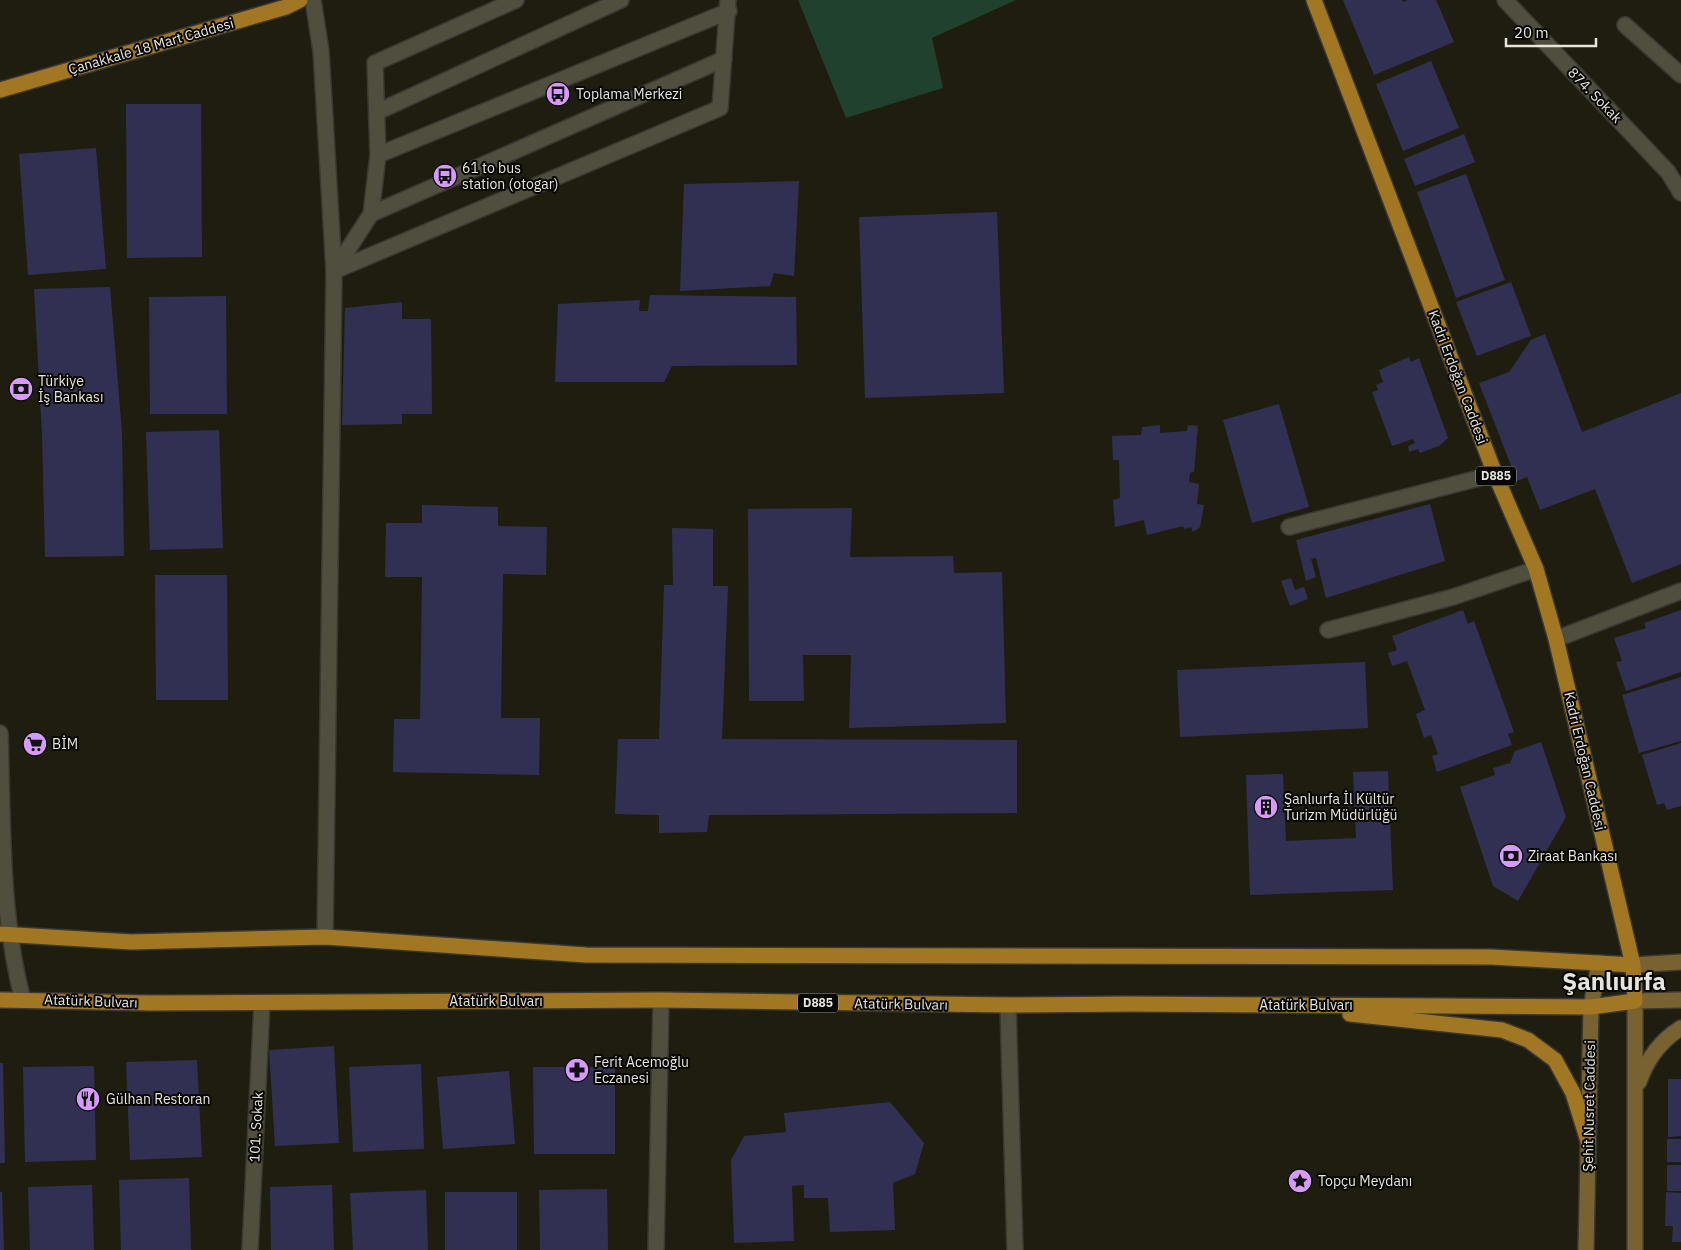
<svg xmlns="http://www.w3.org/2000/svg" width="1681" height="1250" font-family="'IBM Plex Sans',sans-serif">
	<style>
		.green { fill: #1f412e }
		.building { fill: #323052 }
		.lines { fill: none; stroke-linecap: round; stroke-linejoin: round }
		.minor-casing { stroke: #3a3831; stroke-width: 18 }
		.tertiary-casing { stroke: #3a3831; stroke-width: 18 }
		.secondary-casing { stroke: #3a3831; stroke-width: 18 }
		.primary-casing { stroke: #3a3831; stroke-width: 18 }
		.minor { stroke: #504e3f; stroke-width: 15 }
		.tertiary { stroke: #504e3f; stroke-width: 15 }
		.secondary { stroke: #786231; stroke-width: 15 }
		.primary { stroke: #a17723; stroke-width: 15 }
		.labels { text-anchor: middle; stroke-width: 4; stroke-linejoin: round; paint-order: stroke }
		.shield { fill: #080704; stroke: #a3a29b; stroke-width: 1 }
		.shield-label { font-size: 12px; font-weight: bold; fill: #e6e5dc }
		.street-label { font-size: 14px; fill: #e6e5dc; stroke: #080704 }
		.poi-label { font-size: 14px; fill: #e6e5dc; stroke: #080704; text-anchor: start }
		.town-label { font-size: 24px; font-weight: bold; fill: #e6e5dc; stroke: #080704 }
	</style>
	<rect width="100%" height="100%" fill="#1f1d10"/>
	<path class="green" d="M798,0H1016L932,38L943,88L846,118Z"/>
	<g class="building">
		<path d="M1343,0H1402L1403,2L1408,0H1436L1454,42L1374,75Z"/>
		<path d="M1431,61L1459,128L1403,151L1376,84Z"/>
		<path d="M126,104H201L202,257L127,258Z"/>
		<path d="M1464,134L1475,162L1415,186L1404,159Z"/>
		<path d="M96,148L106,269L28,275L19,154Z"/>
		<path d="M1466,174L1505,280L1456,298L1417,192Z"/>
		<path d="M799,181L794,276L774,273L770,286L680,291L684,184Z"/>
		<path d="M997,212L1004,393L865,398L859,217Z"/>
		<path d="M1511,282L1531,336L1477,356L1456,302Z"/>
		<path d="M110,287L122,433L124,556L45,557L42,434L34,289Z"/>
		<path d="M650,295L796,297L797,365L672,366L664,382H555L558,304L640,300L639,311H648Z"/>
		<path d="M226,296L227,414H150L149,297Z"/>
		<path d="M402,302V319H431L432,414H402V424L342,425L345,308Z"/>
		<path d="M1545,334L1582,432L1681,393V564L1632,583L1595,489L1540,510L1527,477L1517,481L1479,383L1509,372L1531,340Z"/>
		<path d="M1409,357L1411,362L1419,358L1448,438L1439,446L1420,453L1418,449L1409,452L1408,446L1415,443L1413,439L1392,446L1372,392L1378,390L1376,385L1383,382L1379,370Z"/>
		<path d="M1279,404L1309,507L1252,523L1223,420Z"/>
		<path d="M1160,425V433L1187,431L1188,425L1198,426L1194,472L1190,473L1189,482L1199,484L1197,504L1204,505L1200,527L1193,532L1191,527L1185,529L1183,526L1147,535L1144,520L1115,527L1113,500L1120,498L1119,460H1113L1112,436L1141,435L1142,427Z"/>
		<path d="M219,430L223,548L150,550L146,432Z"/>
		<path d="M1430,504L1445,561L1326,598L1316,558L1311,559L1316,577L1306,581L1296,540Z"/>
		<path d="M422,505L498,507V526L547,527L546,575L503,574L501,718H540L539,775L393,772L394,719H420L422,577H385L386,523H422Z"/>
		<path d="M852,508L850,557L953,556L954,573L1002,572L1006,723L849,728L851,655H803L804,701H749L748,509Z"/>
		<path d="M672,528L713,529V586H728L722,739L1017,740V813L709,815L707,832L659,833V815L615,814L618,739H659L664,585H673Z"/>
		<path d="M155,575H227L228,700H156Z"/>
		<path d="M1291,578L1295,590L1304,587L1308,599L1290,606L1281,581Z"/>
		<path d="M1463,610L1468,624L1474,621L1514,732L1508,734L1512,745L1437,772L1432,756L1438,754L1431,735L1424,738L1416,714L1425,710L1407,661L1392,666L1388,653L1397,650L1392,636Z"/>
		<path d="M1681,610V672L1626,691L1616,662L1622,661L1614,638L1646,628L1644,623Z"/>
		<path d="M1365,662L1368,728L1180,737L1177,670Z"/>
		<path d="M1681,677V741L1639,753L1622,695Z"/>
		<path d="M1541,742L1566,817L1518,901L1493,886L1460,787L1495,775L1493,768L1510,763L1515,751Z"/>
		<path d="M1681,743V806L1667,810L1664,803L1657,805L1642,755Z"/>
		<path d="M1388,771L1393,890L1250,895L1246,775L1283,774L1286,841L1356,838L1353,772Z"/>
		<path d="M334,1046L339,1143L275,1146L269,1050Z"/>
		<path d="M197,1060L202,1157L130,1160L126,1062Z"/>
		<path d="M0,1063H3L5,1163H0Z"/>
		<path d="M421,1064L424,1149L353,1152L349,1067Z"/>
		<path d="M94,1066L96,1160L25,1162L23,1067Z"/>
		<path d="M533,1067H615V1154H534Z"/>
		<path d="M509,1071L515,1144L443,1149L437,1077Z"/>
		<path d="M1668,1079H1681V1136L1668,1137Z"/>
		<path d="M890,1102L924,1143L915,1174L893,1183L895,1230L830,1232L828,1198H804V1185L792,1186L794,1241L734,1243L731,1160L744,1136L786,1132L784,1113Z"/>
		<rect x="1667" y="1139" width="14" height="23"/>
		<rect x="1667" y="1165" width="14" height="26"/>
		<path d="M189,1178L191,1250H121L119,1180Z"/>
		<path d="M92,1185L94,1250H30L28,1187Z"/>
		<path d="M332,1185L334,1250H271L270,1187Z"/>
		<path d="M607,1189L608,1250H540L539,1190Z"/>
		<path d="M426,1190L428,1250H353L350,1193Z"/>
		<path d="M0,1192H2L4,1250H0Z"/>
		<rect x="445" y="1192" width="72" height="58"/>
		<path d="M1666,1192L1681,1193V1242H1672L1673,1226H1665Z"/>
	</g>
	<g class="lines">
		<g class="minor-casing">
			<g id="minor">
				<path d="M313,0L321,51L334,271L325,937"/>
				<path d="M1505,0L1668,172L1681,193"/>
				<path d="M1625,25L1681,75"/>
				<path d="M377,112L621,0"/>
				<path d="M378,155L729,11"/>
				<path d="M371,214L724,59"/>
				<path d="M334,271L720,108L728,0"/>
				<path d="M334,271L371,214L378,155L375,63L516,0"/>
				<path d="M1289,527L1495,474"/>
				<path d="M1328,630L1453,597L1536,569"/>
				<path d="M1556,639L1681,591"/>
				<path d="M0,733C3,821 0,914 23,1000"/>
				<path d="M250,1250L262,1003"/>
				<path d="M656,1250L661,1000"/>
			</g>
		</g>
		<g class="tertiary-casing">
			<path id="tertiary" d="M1008,1005L1015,1250"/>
		</g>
		<g class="secondary-casing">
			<g id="secondary">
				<path d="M1633,965L1681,962"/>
				<path d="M1639,1082C1647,1059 1660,1041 1681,1028"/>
				<path d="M1586,1250L1591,1007L1599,963"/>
				<path d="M1635,1250V1001L1681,1000"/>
			</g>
		</g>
		<g class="primary-casing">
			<g id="primary">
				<path d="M0,90L286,7L300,0"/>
				<path d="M0,934L131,942L325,937L586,955L1491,957L1633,965"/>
				<path d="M0,1000L150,1003L661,1000L1008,1005L1129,1004L1591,1007L1635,1001L1633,965L1556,639L1536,569L1495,474L1314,0"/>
				<path d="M1350,1014L1502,1030L1528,1040L1555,1060L1573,1093L1588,1141"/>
			</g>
		</g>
		<use href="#minor" class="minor"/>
		<use href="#tertiary" class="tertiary"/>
		<use href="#secondary" class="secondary"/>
		<use href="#primary" class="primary"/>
	</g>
	<defs>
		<g id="bus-disc" transform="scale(1.25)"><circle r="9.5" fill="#d69bfa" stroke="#080704"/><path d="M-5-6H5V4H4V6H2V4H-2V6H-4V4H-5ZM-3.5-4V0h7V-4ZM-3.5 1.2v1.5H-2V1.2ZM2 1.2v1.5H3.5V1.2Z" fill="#111"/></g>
		<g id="bank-disc" transform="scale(1.25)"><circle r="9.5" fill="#d69bfa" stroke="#080704"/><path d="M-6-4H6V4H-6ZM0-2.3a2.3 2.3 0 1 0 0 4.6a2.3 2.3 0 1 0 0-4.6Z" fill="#111"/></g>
		<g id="supermarket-disc" transform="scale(1.25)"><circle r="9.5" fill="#d69bfa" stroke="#080704"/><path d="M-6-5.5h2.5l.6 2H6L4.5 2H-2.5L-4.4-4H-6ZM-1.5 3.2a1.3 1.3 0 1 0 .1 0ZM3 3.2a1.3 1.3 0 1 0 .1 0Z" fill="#111"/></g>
		<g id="building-disc" transform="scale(1.25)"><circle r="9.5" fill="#d69bfa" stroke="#080704"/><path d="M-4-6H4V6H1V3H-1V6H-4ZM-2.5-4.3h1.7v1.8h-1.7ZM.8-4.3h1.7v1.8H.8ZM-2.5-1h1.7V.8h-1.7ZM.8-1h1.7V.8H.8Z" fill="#111"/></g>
		<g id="pharmacy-disc" transform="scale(1.25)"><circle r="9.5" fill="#d69bfa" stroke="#080704"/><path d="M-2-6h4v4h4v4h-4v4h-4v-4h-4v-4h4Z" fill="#111"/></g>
		<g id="restaurant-disc" transform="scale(1.25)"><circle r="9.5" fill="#d69bfa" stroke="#080704"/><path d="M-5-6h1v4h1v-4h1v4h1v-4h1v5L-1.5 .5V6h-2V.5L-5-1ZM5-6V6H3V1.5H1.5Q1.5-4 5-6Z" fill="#111"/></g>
		<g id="sight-disc" transform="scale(1.25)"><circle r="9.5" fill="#d69bfa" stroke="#080704"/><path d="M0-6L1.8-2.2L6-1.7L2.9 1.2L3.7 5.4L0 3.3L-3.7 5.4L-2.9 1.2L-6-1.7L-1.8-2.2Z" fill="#111"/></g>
	</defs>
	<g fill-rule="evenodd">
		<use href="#bus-disc" x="558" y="94"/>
		<use href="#bus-disc" x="445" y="176"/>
		<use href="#bank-disc" x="21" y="389"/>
		<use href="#supermarket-disc" x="35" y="744"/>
		<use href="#building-disc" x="1266" y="807"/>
		<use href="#bank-disc" x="1511" y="856"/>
		<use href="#pharmacy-disc" x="577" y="1070"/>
		<use href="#restaurant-disc" x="88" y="1099"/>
		<use href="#sight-disc" x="1300" y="1181"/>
	</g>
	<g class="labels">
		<g class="shield">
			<rect x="1476" y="466.5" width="40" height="19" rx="4"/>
			<rect x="798" y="993.5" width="40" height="19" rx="4"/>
		</g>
		<g class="shield-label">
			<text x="1496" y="480">D885</text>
			<text x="818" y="1007">D885</text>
		</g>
		<g class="street-label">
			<text transform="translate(151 46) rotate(-16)" y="5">Çanakkale 18 Mart Caddesi</text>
			<text transform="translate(1595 95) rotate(46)" y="5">874. Sokak</text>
			<text transform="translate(1458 377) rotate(69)" y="5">Kadri Erdoğan Caddesi</text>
			<text transform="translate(1585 761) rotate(77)" y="5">Kadri Erdoğan Caddesi</text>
			<text transform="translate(91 1001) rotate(2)" y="5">Atatürk Bulvarı</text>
			<text x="496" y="1006">Atatürk Bulvarı</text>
			<text transform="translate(901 1004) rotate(1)" y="5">Atatürk Bulvarı</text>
			<text x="1306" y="1010">Atatürk Bulvarı</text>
			<text transform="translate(1589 1106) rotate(-89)" y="5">Şehit Nusret Caddesi</text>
			<text transform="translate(256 1127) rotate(-87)" y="5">101. Sokak</text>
		</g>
		<g class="poi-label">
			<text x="576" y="99">Toplama Merkezi</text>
			<text x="462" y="173">61 to bus<tspan x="462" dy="16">station (otogar)</tspan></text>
			<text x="38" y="386">Türkiye<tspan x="38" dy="16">İş Bankası</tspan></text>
			<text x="52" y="749">BİM</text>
			<text x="1284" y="804">Şanlıurfa İl Kültür<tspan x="1284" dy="16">Turizm Müdürlüğü</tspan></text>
			<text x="1528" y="861">Ziraat Bankası</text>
			<text x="594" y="1067">Ferit Acemoğlu<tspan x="594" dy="16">Eczanesi</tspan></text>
			<text x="106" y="1104">Gülhan Restoran</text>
			<text x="1318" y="1186">Topçu Meydanı</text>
		</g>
		<g class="town-label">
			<text x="1614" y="990">Şanlıurfa</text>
		</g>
	</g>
	<path d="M1506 38v8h90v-8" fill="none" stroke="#e6e5dc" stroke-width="2.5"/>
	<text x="1514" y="38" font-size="15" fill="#e6e5dc" stroke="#080704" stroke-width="4" paint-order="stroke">20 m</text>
</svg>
